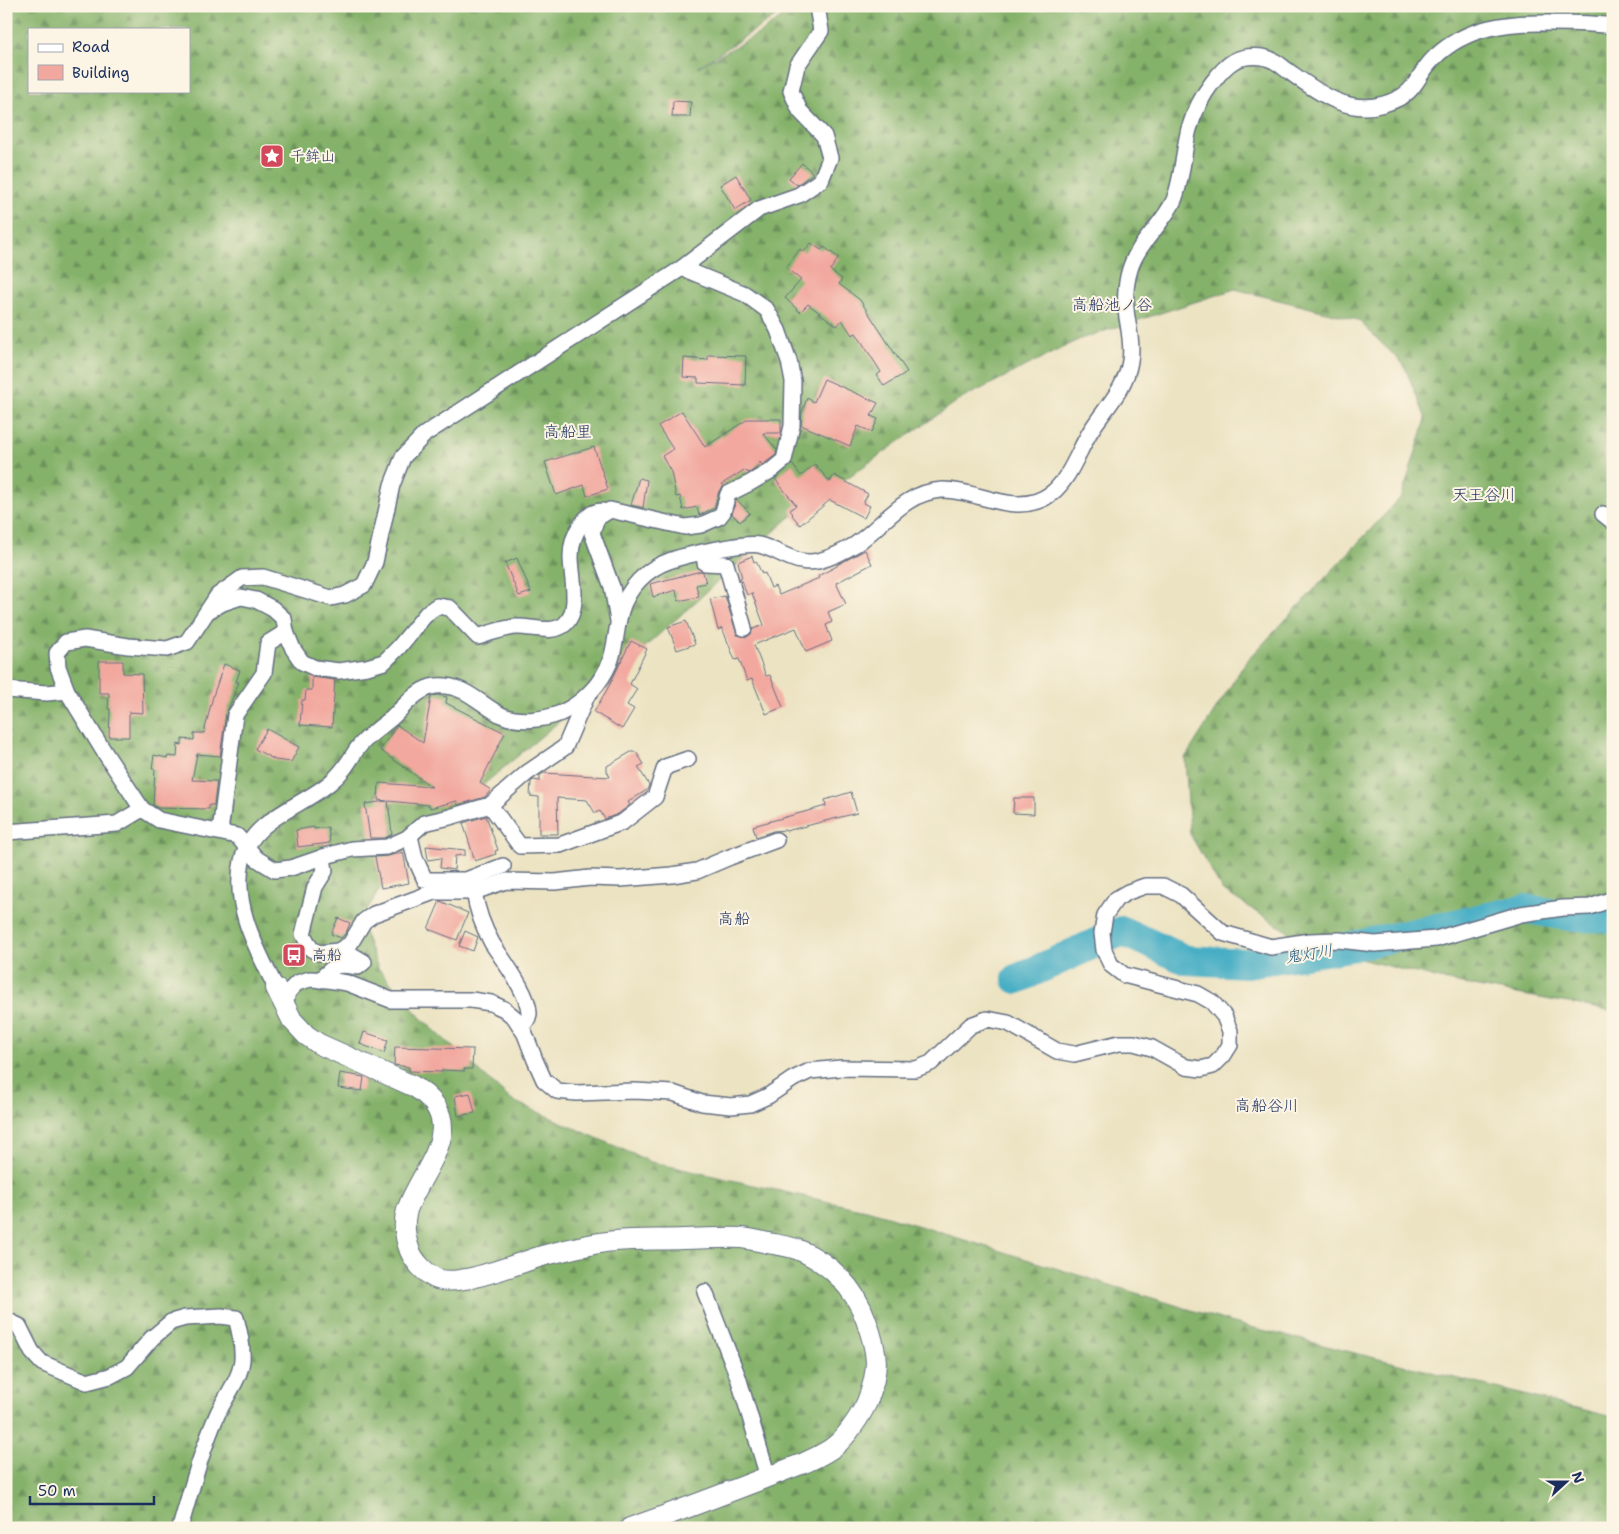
<svg xmlns="http://www.w3.org/2000/svg" width="1619" height="1534" font-family="'Shantell Sans','Klee One',sans-serif">
	<style>
		.forest { fill: url(#forest-firs); stroke: #507064; fill-rule: evenodd }
		.lines { fill: none; stroke-linecap: round; stroke-linejoin: round }
		.river { stroke: #46aec5; stroke-width: 30 }
		.building { fill: #f2a89f }
		.minor-casing { stroke: #646e81; stroke-width: 18 }
		.tertiary-casing { stroke: #646e81; stroke-width: 22 }
		.minor { stroke: #fff; stroke-width: 15 }
		.tertiary { stroke: #fff; stroke-width: 20 }
		.labels { text-anchor: middle; stroke-width: 4; stroke-linejoin: round; paint-order: stroke }
		.poi-label { font-size: 15px; fill: #1b2f5e; stroke: #fcf5e5; text-anchor: start }
		.neighbourhood-label { font-size: 16px; fill: #1b2f5e; stroke: #fcf5e5 }
		.water-label { font-size: 16px; font-style: italic; fill: #2a5b82; stroke: #fcf5e5 }
	</style>
	<defs>
		<pattern id="forest-firs" width="22" height="20" patternUnits="userSpaceOnUse" patternTransform="scale(1.25)"><rect width="22" height="20" fill="#85b26b"/><path d="M5 1l3.5 6h-7zM16 11l3.5 6h-7z" fill="#6c915b"/></pattern>
	</defs>
	<rect width="100%" height="100%" fill="#fcf5e5"/>
	<filter id="ink" filterUnits="userSpaceOnUse"><feTurbulence type="fractalNoise" baseFrequency=".02" numOctaves="2"/><feDisplacementMap in="SourceGraphic" scale="10" xChannelSelector="R" yChannelSelector="G"/><feConvolveMatrix kernelMatrix="1 2 1 2 8 2 1 2 1" color-interpolation-filters="sRGB"/></filter>
	<filter id="wash" filterUnits="userSpaceOnUse"><feTurbulence type="fractalNoise" baseFrequency=".0096" numOctaves="4" result="noise"/><feDisplacementMap in="SourceGraphic" scale="20" xChannelSelector="R" yChannelSelector="G"/><feGaussianBlur stdDeviation="1.12" result="paint"/><feColorMatrix in="noise" values="0 0 0 0 0 0 0 0 0 0 0 0 0 0 0 0 0 1.4 0 .05"/><feComposite in="paint" operator="in"/></filter>
	<g filter="url(#wash)">
		<rect width="100%" height="100%" fill="#ece3c2"/>
		<path class="forest" d="M6,6H792L698,67L760,33L797,6H1613V1011L1456,983L1312,947L1222,890L1190,834L1185,758L1245,663L1402,496L1426,419L1404,365L1358,320L1235,289L1080,339L959,400L788,519L598,689L404,851L360,921L378,968L421,1018L511,1100L651,1162L874,1212L1230,1322L1613,1417V1528H6ZM29,29H189V91H29Z"/>
		<g class="lines">
			<path class="river" d="M1017,979L1122,931L1186,960L1247,963L1344,948L1526,909L1575,917L1613,918"/>
		</g>
		<g id="blocks">
			<g class="building">
				<path d="M673,101L691,102L690,117H672Z"/>
				<path d="M802,163L813,173L797,185L789,178Z"/>
				<path d="M736,175L751,200L735,210L720,185Z"/>
				<path d="M811,243L821,250L824,247L839,258L830,270L842,279L839,284L860,300L907,372L884,386L877,375L881,372L856,333L852,335L842,320L837,326L808,304L800,312L785,298L801,280L786,268L800,249L804,252Z"/>
				<path d="M708,355L746,356L745,385L698,383V378L683,377L684,358L708,360Z"/>
				<path d="M824,379L878,403L871,416L878,419L872,432L858,426L850,446L801,425L802,412L807,398L814,402Z"/>
				<path d="M682,411L705,447L748,419H781V433H763L777,450L776,455L762,465L760,462L755,469L749,473L744,470L722,484L724,486L719,491L714,508L699,515L697,507L683,510L680,496L676,497L671,472L662,456L673,449L658,426Z"/>
				<path d="M594,447L608,489L587,496L584,485L556,495L545,462Z"/>
				<path d="M792,464L801,476L815,464L830,482L834,475L868,494L863,503L870,506L864,518L830,500L800,525L792,515L793,514L790,510L796,505L775,479Z"/>
				<path d="M639,478L647,480L643,508L631,505Z"/>
				<path d="M737,500L750,513L740,522L732,514L736,501Z"/>
				<path d="M865,550L872,564L836,583L846,604L828,612L832,622L826,625L832,641L806,652L796,628L754,645L766,676L770,675L783,707L766,714L752,679L747,681L739,659L735,660L722,628L718,630L710,599L725,596L737,635L747,637L751,634L753,629L764,625L752,593L747,595L740,578H742L738,562L752,556L754,562L756,561L762,574L765,573L771,588L775,586L779,595L819,578L818,576L837,566V565Z"/>
				<path d="M517,558L531,592L519,596L505,563Z"/>
				<path d="M701,571L703,572L706,583L696,585L699,597L678,601L676,590L653,597L650,584Z"/>
				<path d="M686,621L695,644L677,650L668,627Z"/>
				<path d="M631,641L647,649L630,684L637,689L627,705L634,709L622,729L594,712L609,686Z"/>
				<path d="M99,661H123V673L142,674L143,713L129,712V737H109L110,709H108L109,693H99Z"/>
				<path d="M224,664L240,670L236,682H239L226,714L220,756L197,754L192,780L217,781L214,805H209V809L158,808L153,805L155,769H152L154,755L167,758L168,756L177,757L178,744L182,745V739L194,740V733H204L213,696Z"/>
				<path d="M312,677L335,680L332,727L300,725L302,700H305L306,690H312Z"/>
				<path d="M437,695L447,697L446,703L505,733L480,783L491,790L485,797L458,805L457,801L430,808L429,805L388,801L392,834L385,838H370L365,804L387,801L378,800L379,783L432,787L380,750L397,725L423,743L431,697Z"/>
				<path d="M267,729L299,747L291,762L275,760L255,749Z"/>
				<path d="M631,752H636L644,764L638,767L649,785L647,790L628,802L630,805L618,814L605,819L600,811L595,813L587,800L557,798L558,834H539V797L530,796L531,782L533,780L540,781V775L544,773L610,777L607,771V766Z"/>
				<path d="M851,792L857,813L786,831L785,830L773,831L756,837L753,826L826,806L825,800Z"/>
				<path d="M1014,798H1034V814L1013,813Z"/>
				<path d="M486,816L498,850L495,851L496,854L475,861L463,823Z"/>
				<path d="M314,827V829L328,827L330,843L298,847L296,830Z"/>
				<path d="M426,846L465,850V855L455,856L454,870L440,868L441,858L428,860Z"/>
				<path d="M403,852L409,883L381,888L375,857L388,856Z"/>
				<path d="M440,901L468,913L457,940L428,929Z"/>
				<path d="M338,918L350,923L346,933L341,938L331,934Z"/>
				<path d="M465,931L478,937L473,951L459,946Z"/>
				<path d="M364,1032L388,1040L384,1053L360,1044Z"/>
				<path d="M395,1047L473,1049L472,1069H464L465,1071L442,1070V1072L409,1071V1067L394,1065Z"/>
				<path d="M340,1073L364,1077L362,1091L338,1088Z"/>
				<path d="M470,1093L475,1113L458,1116L455,1096Z"/>
			</g>
		</g>
	</g>
	<g filter="url(#ink)">
		<use href="#blocks" fill-opacity="0" stroke="#646e81" stroke-width="1"/>
		<g class="lines">
			<g class="minor-casing">
				<g id="minor">
					<path d="M1603,514L1613,522"/>
					<path d="M704,553L705,563L726,564L744,628"/>
					<path d="M210,610L223,603L241,597L256,600L273,609L284,619L286,632L293,649L302,662L315,668L339,671L367,667L384,662L399,647L427,613L437,606L450,608L478,637C490,633 504,628 516,627C531,626 552,635 565,624C581,610 571,576 571,557C571,545 574,534 581,525C586,517 593,511 602,511"/>
					<path d="M618,621L612,587L592,533L597,518L610,510L685,527L701,525L719,517L723,512L728,494L750,483L772,470L784,460L792,426L793,381L789,361L778,330L767,310L745,294L682,268"/>
					<path d="M6,690L47,693L67,691"/>
					<path d="M586,698L565,747L527,773L490,805L450,817L424,823L407,838L387,847L352,849L329,855L291,868L275,870L257,859L237,836L159,820L142,809L103,750L67,691L58,667L57,653L66,642L85,639L128,646L167,649L187,642L218,595L242,578L263,577L331,598L345,595L364,585L375,562L392,485L403,457L425,434L682,268L759,209L799,195L821,180L830,158L824,136L800,111L791,91L797,66L821,31L817,6"/>
					<path d="M490,805L520,846L560,845L623,822L655,797L665,767L688,759"/>
					<path d="M6,832L117,824L142,809"/>
					<path d="M220,832L235,715L264,673L268,643L286,632"/>
					<path d="M410,836L415,858L425,880H466L503,866"/>
					<path d="M323,857L325,871L315,887L303,934L311,949L319,953L338,951L350,944L364,921L374,914L434,892H474L506,881L555,882L590,878L620,879L672,875L697,871L730,857L776,840"/>
					<path d="M474,892C477,910 483,927 492,943C502,959 530,995 529,1014C528,1020 525,1023 521,1027"/>
					<path d="M320,980C334,964 338,963 358,967L364,962L342,949"/>
					<path d="M276,988C257,949 232,906 242,861C251,818 303,807 332,781C344,771 349,761 357,749C365,738 377,730 388,721C403,709 416,688 436,686C465,684 478,703 501,715C518,723 544,720 561,713C583,703 601,684 610,662C616,646 616,628 621,611C628,588 646,569 669,561C684,555 746,542 759,545C780,550 795,566 818,561C830,558 845,551 856,544C884,525 904,492 942,490C978,489 1017,520 1052,493C1070,478 1078,452 1090,432C1104,409 1126,389 1130,361C1133,344 1128,327 1126,310C1125,297 1126,282 1130,269C1138,242 1163,225 1174,200C1183,177 1183,152 1189,129C1194,113 1202,96 1212,83C1218,75 1225,66 1234,61C1245,55 1263,55 1274,61C1280,64 1285,69 1291,73C1319,93 1348,115 1384,104C1419,94 1414,77 1435,57C1467,26 1509,22 1551,23C1572,23 1592,23 1613,26"/>
					<path d="M285,1006L288,992L297,983L310,979L328,980L347,983L391,1000H471L491,1003L504,1009L515,1018L525,1034L535,1060L544,1080L557,1091L576,1093L634,1091L673,1093L702,1103L731,1106L750,1104L768,1096L793,1079L810,1071L841,1068L916,1069L931,1063L971,1025L987,1019L1008,1023L1057,1051L1074,1054L1119,1043H1134L1152,1048L1186,1067L1201,1069L1213,1066L1223,1056L1230,1045V1031L1224,1016L1212,1002L1198,994L1124,975L1111,965L1104,950L1102,933L1105,915L1116,899L1128,892L1145,886H1163L1181,895L1223,933L1271,947L1310,941L1339,940L1375,944L1436,939L1521,914L1563,908L1590,907L1613,899"/>
					<path d="M705,1292L738,1377L768,1477"/>
					<path d="M6,1320L19,1326L32,1352L42,1363L87,1382L110,1376L127,1367L152,1338L171,1322L185,1318L221,1316L236,1318C240,1332 243,1345 242,1360C240,1380 225,1397 217,1415C201,1452 191,1490 180,1528"/>
				</g>
			</g>
			<g class="tertiary-casing">
				<path id="tertiary" d="M276,988L292,1020L306,1035L319,1044L413,1086C474,1122 422,1167 407,1210C403,1223 405,1238 410,1251C414,1261 425,1273 435,1278C456,1289 518,1263 542,1256C565,1250 591,1243 615,1241C637,1239 660,1240 683,1239C703,1239 722,1237 742,1238C750,1239 759,1241 768,1243C778,1245 789,1246 799,1250C830,1263 855,1288 866,1320C878,1353 880,1369 867,1402C861,1415 847,1436 836,1445C827,1453 815,1458 804,1463C746,1485 689,1508 630,1528"/>
			</g>
			<use href="#minor" class="minor"/>
			<use href="#tertiary" class="tertiary"/>
		</g>
	</g>
	<defs>
		<g id="sight-square" transform="scale(1.25)"><rect x="-9" y="-9" width="18" height="18" rx="4" fill="#d1495b" stroke="#fcf5e5"/><path d="M0-6L1.8-2.2L6-1.7L2.9 1.2L3.7 5.4L0 3.3L-3.7 5.4L-2.9 1.2L-6-1.7L-1.8-2.2Z" fill="#fff"/></g>
		<g id="bus-square" transform="scale(1.25)"><rect x="-9" y="-9" width="18" height="18" rx="4" fill="#d1495b" stroke="#fcf5e5"/><path d="M-5-6H5V4H4V6H2V4H-2V6H-4V4H-5ZM-3.5-4V0h7V-4ZM-3.5 1.2v1.5H-2V1.2ZM2 1.2v1.5H3.5V1.2Z" fill="#fff"/></g>
	</defs>
	<g fill-rule="evenodd">
		<use href="#sight-square" x="272" y="156"/>
		<use href="#bus-square" x="294" y="955"/>
	</g>
	<g class="labels">
		<g class="poi-label">
			<text x="290" y="161">千鉾山</text>
			<text x="312" y="960">高船</text>
		</g>
		<g class="neighbourhood-label">
			<text x="1112" y="310">高船池ノ谷</text>
			<text x="568" y="437">高船里</text>
			<text x="1484" y="500">天王谷川</text>
			<text x="734" y="924">高船</text>
			<text x="1267" y="1111">高船谷川</text>
		</g>
		<g class="water-label">
			<text transform="translate(1309 953) rotate(-9)" y="6">鬼灯川</text>
		</g>
	</g>
	<rect width="1619" height="1534" fill="none" stroke="#fcf5e5" stroke-width="25"/>
	<rect x="28" y="28" width="162" height="65" fill="#fcf5e5" stroke="#a2a6af"/>
	<rect x="38" y="44" width="25" height="8" fill="#ffffff" stroke="#a2a6af"/>
	<text x="72" y="52" font-size="15" fill="#1b2f5e">Road</text>
	<rect x="38" y="65" width="25" height="15" fill="#f2a89f" stroke="#a2a6af"/>
	<text x="72" y="78" font-size="15" fill="#1b2f5e">Building</text>
	<g transform="translate(1566 1482) rotate(69)" stroke="#fcf5e5" stroke-width="4" paint-order="stroke">
	<path d="M0-4L9 19L0 12L-9 19Z" fill="#1b2f5e"/>
	<text y="-8" font-size="14" font-weight="bold" text-anchor="middle" fill="#1b2f5e">N</text>
	</g>
	<path d="M30 1496v8h124v-8" fill="none" stroke="#1b2f5e" stroke-width="2.5"/>
	<text x="38" y="1496" font-size="15" fill="#1b2f5e" stroke="#fcf5e5" stroke-width="4" paint-order="stroke">50 m</text>
</svg>
